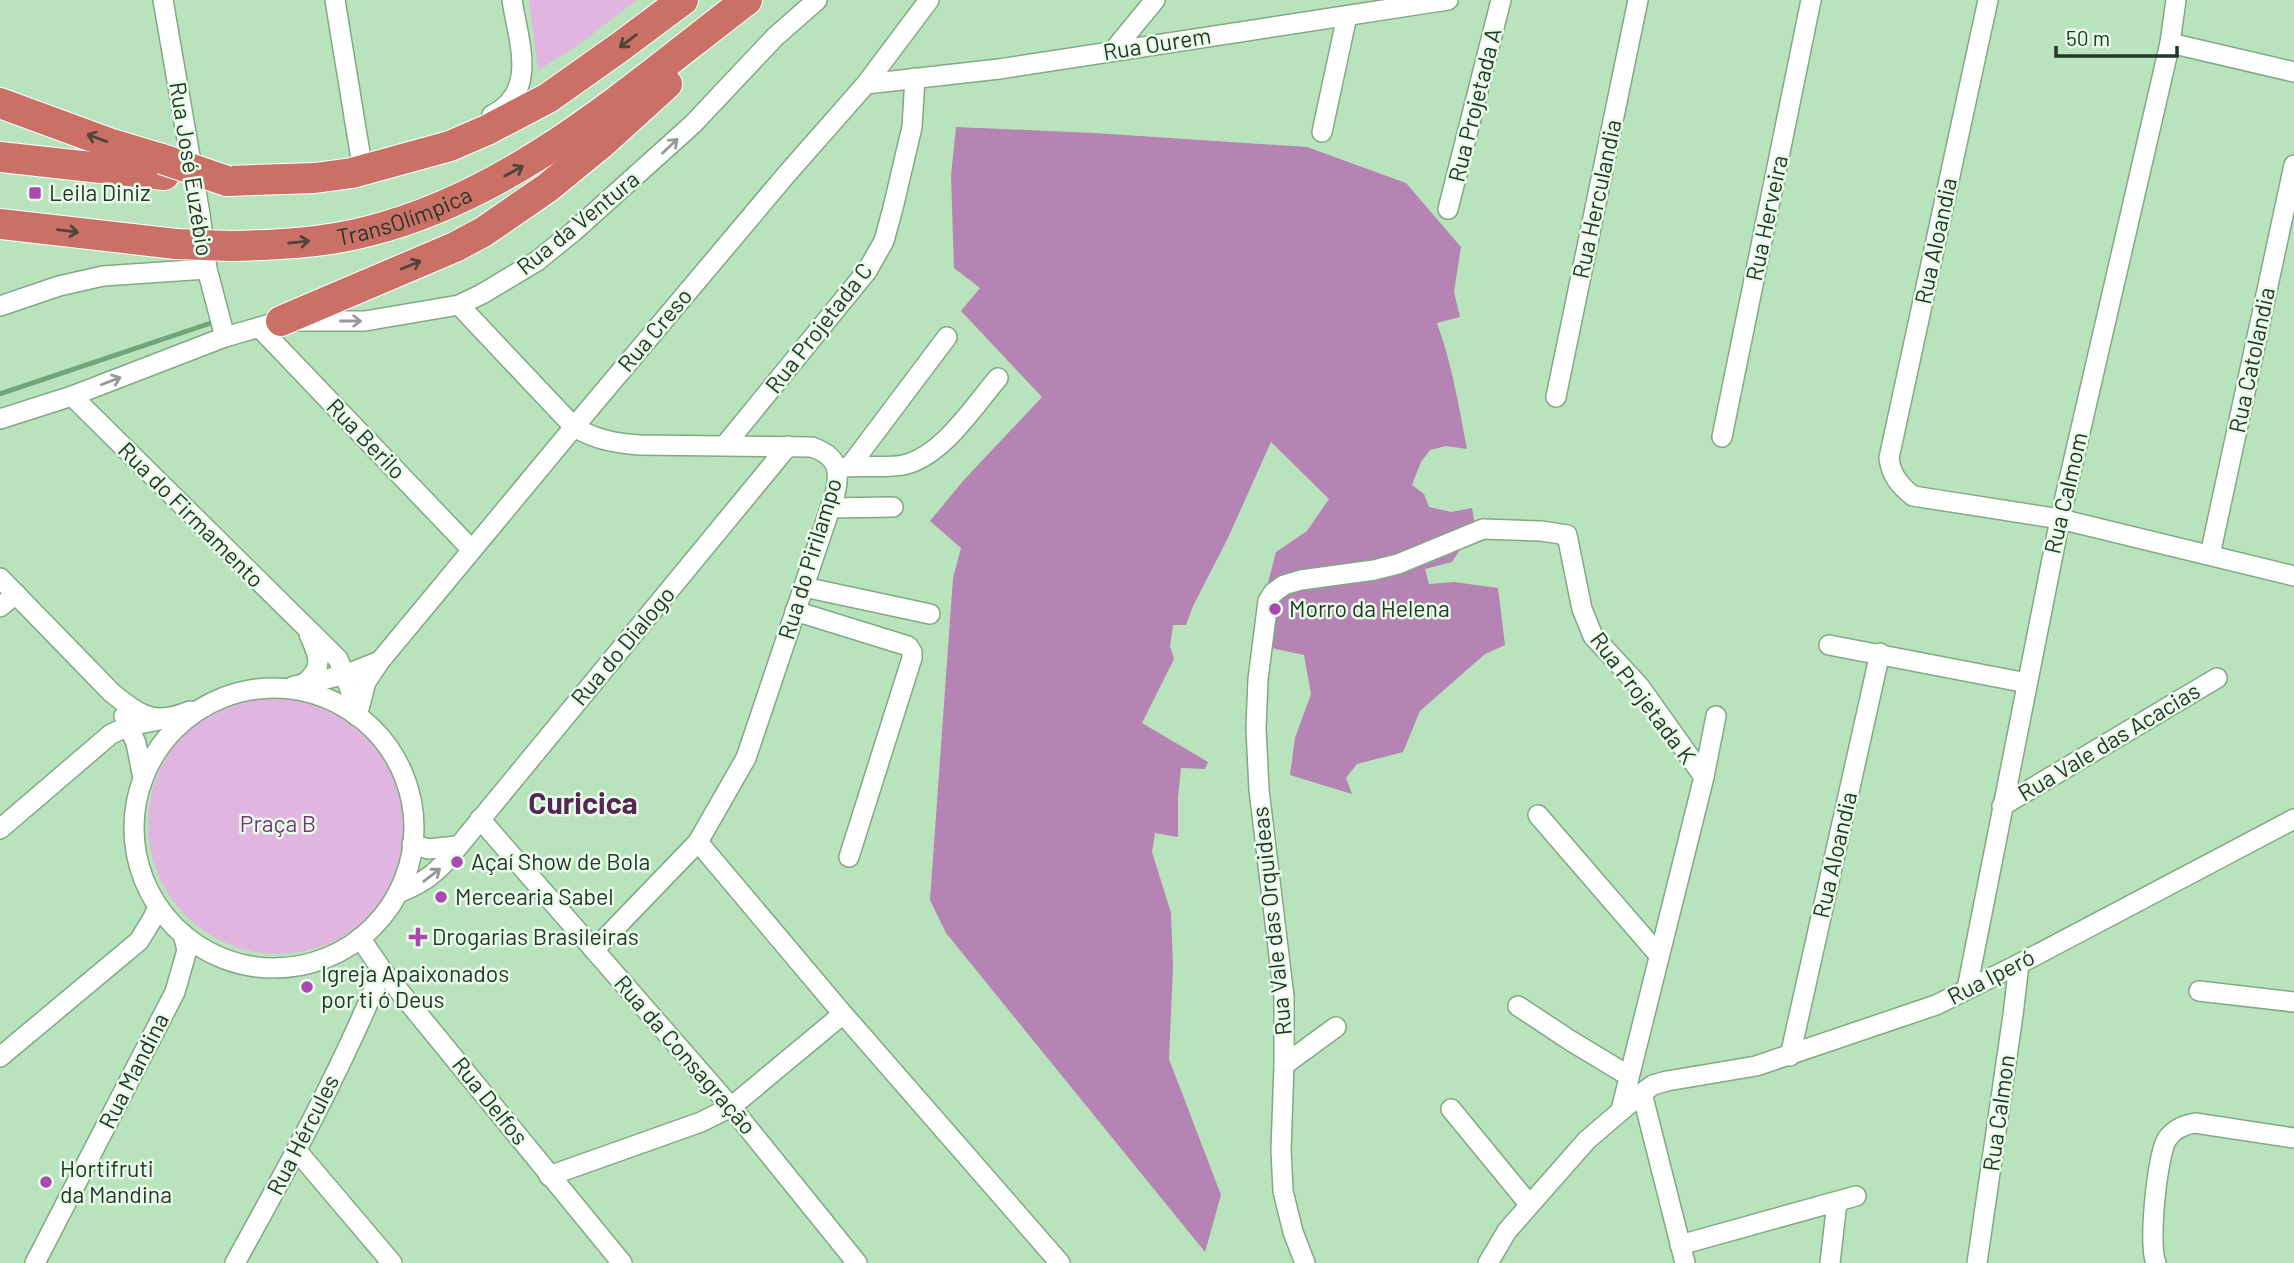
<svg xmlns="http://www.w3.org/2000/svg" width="2294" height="1263" font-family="Barlow,sans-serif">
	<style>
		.green { fill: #e0b5df }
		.forest { fill: #b583b4 }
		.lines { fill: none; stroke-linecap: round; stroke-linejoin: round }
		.stream { stroke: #71a776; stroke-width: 5 }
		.minor-casing { stroke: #81a984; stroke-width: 22 }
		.highway-casing { stroke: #fff; stroke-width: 32 }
		.minor { stroke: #fff; stroke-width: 19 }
		.highway { stroke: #ca7066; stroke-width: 30 }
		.highway-bridge-casing { stroke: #fff; stroke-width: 32; stroke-linecap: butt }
		.highway-bridge { stroke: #ca7066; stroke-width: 30 }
		.oneway { stroke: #4e4437 }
		.oneway2 { stroke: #929a93 }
		.poi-dot { fill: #ac48ad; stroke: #e8fde9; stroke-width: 2.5 }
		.labels { text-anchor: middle; stroke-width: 5; stroke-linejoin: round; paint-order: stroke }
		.street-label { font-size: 23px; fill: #253627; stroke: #e8fde9 }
		.poi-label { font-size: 23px; fill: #253627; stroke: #e8fde9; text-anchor: start }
		.park-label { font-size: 23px; fill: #753776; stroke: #e8fde9 }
		.district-label { font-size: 30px; font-weight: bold; fill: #562556; stroke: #e8fde9 }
	</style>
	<rect width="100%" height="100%" fill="#b9e3bc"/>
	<g class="green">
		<path d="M529,0H637L574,48L538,70Z"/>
		<circle cx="278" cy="824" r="130"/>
	</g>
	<path class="forest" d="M956,127L1094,133L1307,147L1406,183L1461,247L1454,292L1460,317L1437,323C1452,364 1459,407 1467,449L1446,446L1430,450L1421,462L1412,485L1424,494L1429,507L1451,512L1472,508L1475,526L1452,562L1425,569L1429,584L1454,582L1498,588L1505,645L1485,654L1420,711L1403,752L1357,764L1346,778L1352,794L1290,775L1295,738L1311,694L1304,655L1252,644L1276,552L1307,531L1329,499L1271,442L1227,540L1193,606L1186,625H1173L1170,646L1174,659L1142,723L1208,762L1205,769L1181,768L1178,797V837L1155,833L1152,852L1171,913L1173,967L1169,1059L1221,1195L1205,1252L946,933L930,900L953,578L961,548L930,521L963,481L1042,397L961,311L980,288L954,268L951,176Z"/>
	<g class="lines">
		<path class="stream" d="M0,394L211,323"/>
		<g class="minor-casing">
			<g id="minor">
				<path d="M163,0L200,214L207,269L225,337"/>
				<path d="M335,0L361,159"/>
				<path d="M1988,0L1889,458C1891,475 1899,485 1913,496L2060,519L2294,576"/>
				<path d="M2170,43L2294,72"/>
				<path d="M1113,51L1155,0"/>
				<path d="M866,84L999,69L1448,0"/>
				<path d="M492,115C539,92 518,40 512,0"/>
				<path d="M1322,132L1347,16"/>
				<path d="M1448,209L1501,0"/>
				<path d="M459,305L574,427C597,440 614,443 640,445L812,447C837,456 841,469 835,494L746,758L698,842L594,950"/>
				<path d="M0,306L59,286L103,276L207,269"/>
				<path d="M260,328L472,550"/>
				<path d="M72,396L338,659L351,692L353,713"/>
				<path d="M1556,397L1638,0"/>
				<path d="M0,419L72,396L225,337L281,321H365L459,305L482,294L537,261L573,232L693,124L775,37L817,0"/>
				<path d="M1722,437L1811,0"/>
				<path d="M726,444L867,271L884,241L893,208L912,127L915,78"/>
				<path d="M850,466L947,337"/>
				<path d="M838,468C859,464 882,469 903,465C942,457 973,407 998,378"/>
				<path d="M830,508L893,507"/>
				<path d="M2210,555L2294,165"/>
				<path d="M0,578L112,693C141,716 154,726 190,711"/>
				<path d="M804,587L930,614"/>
				<path d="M0,607L16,594"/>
				<path d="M795,611L908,646L912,652V658L849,857"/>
				<path d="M1829,645L2027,683"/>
				<path d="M305,683C325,666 318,655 309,634"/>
				<path d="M294,686L344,675L380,661"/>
				<circle cx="274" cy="828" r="140"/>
				<path d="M124,716L136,743L143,778"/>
				<path d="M357,716L366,682L380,661L574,427L786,175L866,84L929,0"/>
				<path d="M2002,806L2217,678"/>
				<path d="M1538,815L1658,954"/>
				<path d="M480,819L731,1107L857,1263"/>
				<path d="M0,829L111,734L129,726L159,720"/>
				<path d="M698,842L843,1014L1060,1263"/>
				<path d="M412,844L428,849L457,846"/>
				<path d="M398,893C419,885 433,876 448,859L788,446"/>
				<path d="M360,938L382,970L622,1263"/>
				<path d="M1967,989L2060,519L2170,43L2176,0"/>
				<path d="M2199,991L2294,1002"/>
				<path d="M1518,1006L1571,1041L1629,1076"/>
				<path d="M1790,1056L1880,653"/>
				<path d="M0,1057L139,941L153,918L158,906"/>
				<path d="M1284,1065L1336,1027"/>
				<path d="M1642,1093L1685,1263"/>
				<path d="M1451,1109L1529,1204"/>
				<path d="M1621,1110L1704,777L1716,716"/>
				<path d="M297,1151L392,1263"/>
				<path d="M549,1176L701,1122L731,1107L843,1014"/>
				<path d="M1680,1245L1856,1196"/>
				<path d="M35,1263L175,992L187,950L183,934"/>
				<path d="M235,1263C288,1167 341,1071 382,970"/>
				<path d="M1305,1263L1293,1232L1283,1191L1281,1150L1284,1065V997L1259,790L1256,728L1258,679L1268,601L1273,593L1284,585L1301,580L1374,570L1398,564L1483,529L1541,531L1567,535L1582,609L1593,636L1640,687L1704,777"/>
				<path d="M1488,1263L1507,1231L1587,1140L1642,1093L1653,1085L1667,1081L1756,1066L1936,1005L2019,964L2294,819"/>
				<path d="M1830,1263L1837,1202"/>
				<path d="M1977,1263L2013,1015L2019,964"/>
				<path d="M2156,1263C2148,1245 2157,1156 2167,1139C2174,1129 2183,1125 2195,1123L2294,1138"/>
			</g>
		</g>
		<g class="highway-casing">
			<g id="highway">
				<path d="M0,103L109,143L162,159"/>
				<path d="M0,157L164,175"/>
				<path d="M227,181L315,178L352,173L450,146L487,130L548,98L620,47L683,0"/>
				<path d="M0,224L176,244"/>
				<path id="s1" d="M231,246C277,245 324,243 369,231C515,194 629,90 747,0"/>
				<path d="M281,321L455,247L483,232L547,188L602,143L667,84"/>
			</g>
		</g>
		<use href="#minor" class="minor"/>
		<use href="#highway" class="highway"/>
		<g class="highway-bridge-casing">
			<g id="highway-bridge">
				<path d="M162,159L227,181"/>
				<path d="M176,244L231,246"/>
			</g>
		</g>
		<use href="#highway-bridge" class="highway-bridge"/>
	</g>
	<defs><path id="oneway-shaft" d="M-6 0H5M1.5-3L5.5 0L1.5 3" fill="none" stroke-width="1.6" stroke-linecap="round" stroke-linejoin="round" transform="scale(1.75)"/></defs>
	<g class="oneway">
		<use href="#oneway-shaft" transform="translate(628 41) rotate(143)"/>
		<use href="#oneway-shaft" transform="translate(97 138) rotate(-160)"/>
		<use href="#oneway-shaft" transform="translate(514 171) rotate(-29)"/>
		<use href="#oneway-shaft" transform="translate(68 231) rotate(7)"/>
		<use href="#oneway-shaft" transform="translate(299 242) rotate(-6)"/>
		<use href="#oneway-shaft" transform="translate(411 265) rotate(-22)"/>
	</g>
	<g class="oneway2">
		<use href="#oneway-shaft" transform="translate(670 146) rotate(-43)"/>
		<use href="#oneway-shaft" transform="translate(351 321)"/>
		<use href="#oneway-shaft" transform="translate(111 381) rotate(-21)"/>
		<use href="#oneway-shaft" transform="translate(432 875) rotate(-38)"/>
	</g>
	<g class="poi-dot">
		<rect x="28" y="186" width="14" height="14" rx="3.5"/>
		<circle cx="1275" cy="609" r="7"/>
		<circle cx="457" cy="862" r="7"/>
		<circle cx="441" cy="897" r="7"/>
		<path d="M414.5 926.5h7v7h7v7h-7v7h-7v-7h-7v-7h7z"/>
		<circle cx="307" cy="987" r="7"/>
		<circle cx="46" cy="1182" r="7"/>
	</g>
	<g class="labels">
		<g class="street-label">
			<text transform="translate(1157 44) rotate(-9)" y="8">Rua Ourem</text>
			<text transform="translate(1475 105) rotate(-76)" y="8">Rua Projetada A</text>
			<text transform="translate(191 169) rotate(81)" y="8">Rua José Euzébio</text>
			<text transform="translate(1597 199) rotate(-78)" y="8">Rua Herculandia</text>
			<text dy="8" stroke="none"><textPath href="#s1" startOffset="177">TransOlímpica</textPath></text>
			<text transform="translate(1767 218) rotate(-78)" y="8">Rua Herveira</text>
			<text transform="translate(578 223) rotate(-39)" y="8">Rua da Ventura</text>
			<text transform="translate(1936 241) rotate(-78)" y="8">Rua Aloandia</text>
			<text transform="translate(819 328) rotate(-52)" y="8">Rua Projetada C</text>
			<text transform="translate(655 330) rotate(-50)" y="8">Rua Creso</text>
			<text transform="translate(2252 360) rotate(-78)" y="8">Rua Catolandia</text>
			<text transform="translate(366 439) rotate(46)" y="8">Rua Berilo</text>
			<text transform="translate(2066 493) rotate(-77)" y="8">Rua Calmom</text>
			<text transform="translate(191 515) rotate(45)" y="8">Rua do Firmamento</text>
			<text transform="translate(810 559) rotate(-73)" y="8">Rua do Pirilampo</text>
			<text transform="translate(623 646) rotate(-50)" y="8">Rua do Dialogo</text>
			<text transform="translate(1643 698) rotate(53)" y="8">Rua Projetada K</text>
			<text transform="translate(2109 742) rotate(-31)" y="8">Rua Vale das Acacias</text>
			<text transform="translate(1835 855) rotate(-77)" y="8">Rua Aloandia</text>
			<text transform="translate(1272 921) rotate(-96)" y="8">Rua Vale das Orquideas</text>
			<text transform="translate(1991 977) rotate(-27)" y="8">Rua Iperó</text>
			<text transform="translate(685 1055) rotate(49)" y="8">Rua da Consagração</text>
			<text transform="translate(134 1071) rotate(-63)" y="8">Rua Mandina</text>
			<text transform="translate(490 1101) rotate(51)" y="8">Rua Delfos</text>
			<text transform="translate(1999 1113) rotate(-82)" y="8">Rua Calmon</text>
			<text transform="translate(303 1135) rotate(-63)" y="8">Rua Hércules</text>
		</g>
		<g class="poi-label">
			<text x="49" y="201">Leila Diniz</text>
			<text x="1289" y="617">Morro da Helena</text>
			<text x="471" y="870">Açaí Show de Bola</text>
			<text x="455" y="905">Mercearia Sabel</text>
			<text x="432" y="945">Drogarias Brasileiras</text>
			<text x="321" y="982">Igreja Apaixonados<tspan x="321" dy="26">por ti ó Deus</tspan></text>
			<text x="60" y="1177">Hortifruti<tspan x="60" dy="26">da Mandina</tspan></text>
		</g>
		<g class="park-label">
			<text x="278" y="832">Praça B</text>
		</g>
		<g class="district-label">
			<text x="583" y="814">Curicica</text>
		</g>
	</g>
	<path d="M2056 46v10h121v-10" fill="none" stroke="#253627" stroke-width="3.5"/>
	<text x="2066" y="46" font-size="21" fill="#253627" stroke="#e8fde9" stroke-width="5" paint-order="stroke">50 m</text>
</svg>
